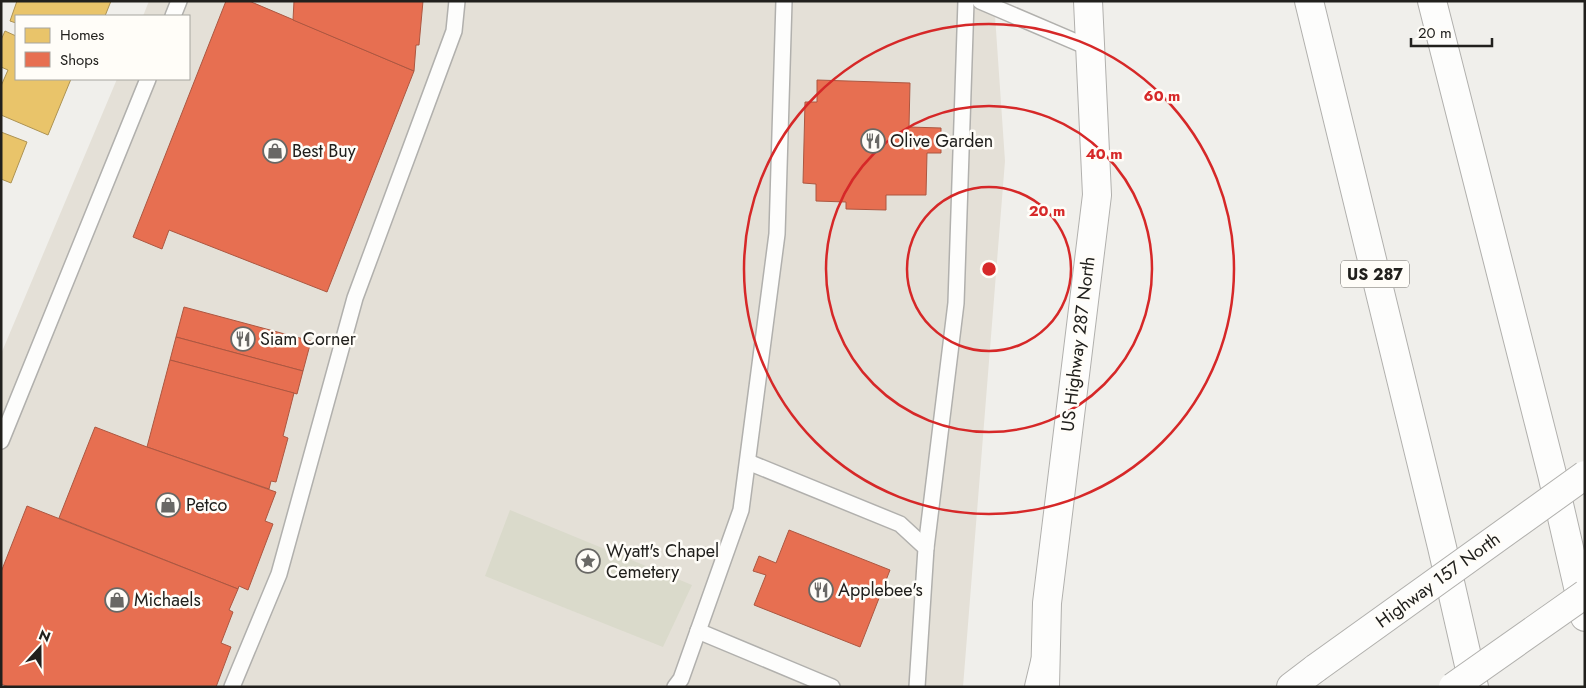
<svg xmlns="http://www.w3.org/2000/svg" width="1586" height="688" font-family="Jost,sans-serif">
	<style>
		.built { fill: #e4e0d7 }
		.green { fill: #dadacb }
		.homes { fill: #e9c46a; stroke: #ad9353 }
		.shops { fill: #e76f51; stroke: #ac5741 }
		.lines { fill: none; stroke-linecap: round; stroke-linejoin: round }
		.lane-casing { stroke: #b1b0ad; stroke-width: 18 }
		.secondary-casing { stroke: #b1b0ad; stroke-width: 30 }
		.primary-casing { stroke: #b1b0ad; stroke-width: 30 }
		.highway-casing { stroke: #b1b0ad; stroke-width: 30 }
		.lane { stroke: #fdfdfc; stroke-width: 15 }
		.secondary { stroke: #fdfdfc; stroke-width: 28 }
		.primary { stroke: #fdfdfc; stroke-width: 28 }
		.highway { stroke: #fdfdfc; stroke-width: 28 }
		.primary-bridge-casing { stroke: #b1b0ad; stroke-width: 30; stroke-linecap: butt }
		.primary-bridge { stroke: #fdfdfc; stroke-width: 28 }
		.ring { fill: none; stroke: #d62828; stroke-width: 2.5 }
		.labels { text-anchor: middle; stroke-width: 5; stroke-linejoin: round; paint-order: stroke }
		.shield { fill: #fffdf8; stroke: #64625f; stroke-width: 1 }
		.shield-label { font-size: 16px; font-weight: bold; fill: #21201d }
		.poi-label { font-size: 18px; fill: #21201d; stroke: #fffdf8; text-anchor: start }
		.street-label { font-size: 18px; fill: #21201d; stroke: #fffdf8 }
		.centre { fill: #d62828; stroke: #fffdf8; stroke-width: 2.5 }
		.ring-label { font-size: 15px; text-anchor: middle; font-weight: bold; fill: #d62828; stroke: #fffdf8; stroke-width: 5; stroke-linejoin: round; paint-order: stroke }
	</style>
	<rect width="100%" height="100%" fill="#f0efeb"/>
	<path class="built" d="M149,1H994L1005,161L963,687H1V354L117,79H189V16H143Z"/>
	<path class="green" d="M510,510L692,585L663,647L485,576Z"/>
	<g class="homes">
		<path d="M17,1H111L105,16H16V23L10,21Z"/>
		<path d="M5,31L16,36V79H71L48,135L1,115V86L8,70L1,67V40Z"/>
		<path d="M1,132L27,142L11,183L1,179Z"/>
	</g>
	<g class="shops">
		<path d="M226,1H249L414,71L327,292L169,230L162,249L133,237Z"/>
		<path d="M294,1H423L419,45H416L414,71L293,20Z"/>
		<path d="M817,80L910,83L909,127L941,128V153H927L926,195H886V210L846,209V202L816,201V184L803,183L805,102H817Z"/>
		<path d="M184,307L311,341L303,371L176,337Z"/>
		<path d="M176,337L303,371L297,394L170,360Z"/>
		<path d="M170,360L294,393L283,436L288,438L276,482L271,481L269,489L147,447Z"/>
		<path d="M95,427L147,447L276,492L265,521L273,524L248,590L239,586L238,589L59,518Z"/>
		<path d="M27,506L238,589L229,610L233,612L221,643L231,647L216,687H9L1,684V572Z"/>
		<path d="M789,530L890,570L860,647L754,605L766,575L753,571L759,556L776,563Z"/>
	</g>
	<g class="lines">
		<g class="lane-casing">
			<g id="lane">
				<path d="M980,1L1090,48"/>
				<path d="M173,16L179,1"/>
				<path d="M1,441L148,79"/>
				<path d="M748,462L900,524L926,548L917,687"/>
				<path d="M926,548L956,303L966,1"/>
				<path d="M698,631L832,687"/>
				<path d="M232,687L279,574L355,298L454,31L457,1"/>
				<path d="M675,687L681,679L741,510L777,234L784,1"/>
			</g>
		</g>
		<g class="secondary-casing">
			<path id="secondary" d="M1045,686L1047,603L1097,195L1088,1"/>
		</g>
		<g class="primary-casing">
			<g id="primary">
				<path d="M1039,687L1045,662"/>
				<path d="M1291,687L1316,668"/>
			</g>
		</g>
		<g class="highway-casing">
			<g id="highway">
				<path d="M1309,1L1442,547L1474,687"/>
				<path d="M1432,1L1552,474L1585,617"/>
			</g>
		</g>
		<use href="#lane" class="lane"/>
		<use href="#secondary" class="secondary"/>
		<use href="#primary" class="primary"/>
		<use href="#highway" class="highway"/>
		<g class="primary-bridge-casing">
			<g id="primary-bridge">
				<path d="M1316,668L1585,475"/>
				<path d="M1453,687L1585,594"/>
			</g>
		</g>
		<use href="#primary-bridge" class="primary-bridge"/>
	</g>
	<g class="ring">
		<circle cx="989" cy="269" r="82"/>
		<circle cx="989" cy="269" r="163"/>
		<circle cx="989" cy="269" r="245"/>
	</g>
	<defs>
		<g id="restaurant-ring" transform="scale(1.25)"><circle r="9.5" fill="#fffdf8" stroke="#696865" stroke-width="1.5"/><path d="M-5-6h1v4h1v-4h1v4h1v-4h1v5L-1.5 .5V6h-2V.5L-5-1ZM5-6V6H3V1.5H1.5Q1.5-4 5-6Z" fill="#696865"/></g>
		<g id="shop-ring" transform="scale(1.25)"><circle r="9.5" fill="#fffdf8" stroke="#696865" stroke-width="1.5"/><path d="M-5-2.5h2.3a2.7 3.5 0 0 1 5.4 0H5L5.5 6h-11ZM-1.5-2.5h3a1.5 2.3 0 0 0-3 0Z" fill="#696865"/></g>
		<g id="sight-ring" transform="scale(1.25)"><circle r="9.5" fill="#fffdf8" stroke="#696865" stroke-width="1.5"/><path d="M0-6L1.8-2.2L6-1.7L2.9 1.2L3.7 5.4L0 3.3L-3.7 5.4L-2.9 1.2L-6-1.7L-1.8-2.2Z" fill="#696865"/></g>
	</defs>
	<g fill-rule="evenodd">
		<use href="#restaurant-ring" x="873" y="141"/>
		<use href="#shop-ring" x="275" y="151"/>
		<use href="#restaurant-ring" x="243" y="339"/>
		<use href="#shop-ring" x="168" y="505"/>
		<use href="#sight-ring" x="588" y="561"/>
		<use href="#restaurant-ring" x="821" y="590"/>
		<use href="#shop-ring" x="117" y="600"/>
	</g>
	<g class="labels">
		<rect class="shield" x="1341" y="260.5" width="68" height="27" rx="4"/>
		<g class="shield-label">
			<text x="1375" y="280">US 287</text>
		</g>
		<g class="poi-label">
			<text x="890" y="147">Olive Garden</text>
			<text x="292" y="157">Best Buy</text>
			<text x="260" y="345">Siam Corner</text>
			<text x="186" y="511">Petco</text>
			<text x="606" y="557">Wyatt's Chapel<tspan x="606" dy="21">Cemetery</tspan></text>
			<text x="838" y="596">Applebee's</text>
			<text x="134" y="606">Michaels</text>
		</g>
		<g class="street-label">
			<text transform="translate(1078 344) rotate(-83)" y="6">US Highway 287 North</text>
			<text transform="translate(1438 580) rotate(-36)" y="6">Highway 157 North</text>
		</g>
	</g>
	<circle cx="989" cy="269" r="8" class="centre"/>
	<g class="ring-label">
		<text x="1162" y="101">60 m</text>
		<text x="1104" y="159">40 m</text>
		<text x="1047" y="216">20 m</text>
	</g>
	<rect width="1586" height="688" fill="none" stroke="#21201d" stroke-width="5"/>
	<rect x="15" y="15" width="175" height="65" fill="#fffdf8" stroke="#a6a5a0"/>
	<rect x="25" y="28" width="25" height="15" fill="#e9c46a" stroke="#a6a5a0"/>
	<text x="60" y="40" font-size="15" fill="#21201d">Homes</text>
	<rect x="25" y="52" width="25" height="15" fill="#e76f51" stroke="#a6a5a0"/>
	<text x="60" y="65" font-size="15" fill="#21201d">Shops</text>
	<g transform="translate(40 648) rotate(21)" stroke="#fffdf8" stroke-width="4" paint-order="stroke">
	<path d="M0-4L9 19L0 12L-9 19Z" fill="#21201d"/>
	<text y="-8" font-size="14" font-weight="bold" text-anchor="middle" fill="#21201d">N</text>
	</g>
	<path d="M1411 38v8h81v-8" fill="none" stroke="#21201d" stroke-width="2.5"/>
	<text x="1418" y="38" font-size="15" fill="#21201d" stroke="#fffdf8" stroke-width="4" paint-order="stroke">20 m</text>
</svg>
